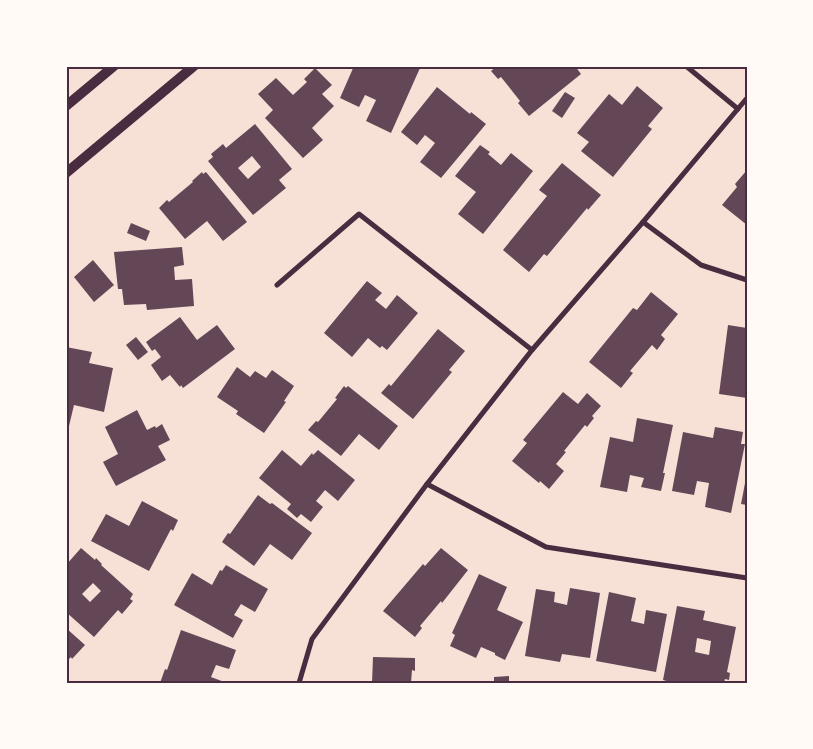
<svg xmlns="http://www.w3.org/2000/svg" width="813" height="749" font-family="'DM Sans',sans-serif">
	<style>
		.building { fill: #644757; fill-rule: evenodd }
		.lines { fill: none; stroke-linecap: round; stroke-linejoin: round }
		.minor { stroke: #4a2c40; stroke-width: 5 }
		.secondary { stroke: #4a2c40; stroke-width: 10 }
		.neatline { fill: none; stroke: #4a2c40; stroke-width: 2 }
	</style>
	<rect width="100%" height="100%" fill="#f7e1d7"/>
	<g class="building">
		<path d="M354,66H415L420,68L391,133L366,121L376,100L365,95L359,107L340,98Z"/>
		<path d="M497,66H575L581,74L529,116L518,103L520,101L501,77L498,79L491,71Z"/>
		<path d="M315,68L332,85L322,94L334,106L312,128L323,140L303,158L265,118L273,110L258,94L276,78L293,95L307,82L304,79Z"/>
		<path d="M637,86L663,108L648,126L652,129L613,177L581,151L589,142L577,133L609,94L622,105Z"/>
		<path d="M437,87L470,114L471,112L486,124L441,178L420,162L435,143L425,135L417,145L401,132Z"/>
		<path d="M565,92L575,98L562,118L552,111Z"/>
		<path d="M255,124L292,169L279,180L286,188L253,215L208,161L213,157L211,154L223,144L226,148ZM252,156L261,167L248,179L238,168Z"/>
		<path d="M480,145L490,152L488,154L501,165L511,153L533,171L483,234L458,214L476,192L455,176Z"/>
		<path d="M562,163L601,195L588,210L587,208L547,256L544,254L529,272L503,250L547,196L539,190Z"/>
		<path d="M747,170V225L722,205L737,187L735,184Z"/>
		<path d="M202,172L203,174L206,172L247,222L223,241L207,221L185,239L159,208L167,200L169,202L193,182L192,181Z"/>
		<path d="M131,223L150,231L146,241L127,233Z"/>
		<path d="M182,247L184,265L174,267L175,280L192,279L194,306L147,310L146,304L124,305L122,289H118L114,252Z"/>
		<path d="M93,260L114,285L94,302L74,277Z"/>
		<path d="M367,281L382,293L375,300L386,309L397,295L418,313L387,350L382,346L380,348L368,338L352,357L324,333Z"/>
		<path d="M651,292L678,314L661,335L665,339L657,350L652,345L630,371L633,373L621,388L589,362L633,308L637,310Z"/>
		<path d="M180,317L197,340L217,325L235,349L183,388L181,385L180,387L170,375L162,381L151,365L161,357L155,349L152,351L146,342Z"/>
		<path d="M728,325L747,328V398L719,394Z"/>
		<path d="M438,329L465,351L449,370L452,372L413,419L381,393L389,384L391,386Z"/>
		<path d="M136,337L148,352L138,360L126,345Z"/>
		<path d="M66,347L92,352L89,363L113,368L104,412L74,405L69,426L66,425Z"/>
		<path d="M237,367L250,377L255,371L266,378L272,370L294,386L284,401L286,402L264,433L236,414L238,411L217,397Z"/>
		<path d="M344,386L346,388L348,386L398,426L379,450L359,434L341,456L308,430L316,421L318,422L337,399L335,398Z"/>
		<path d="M563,392L578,404L587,393L601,406L592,416L594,418L587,427L585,425L564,451L566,452L556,464L564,471L549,489L540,481L539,483L512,461L527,443L523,440Z"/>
		<path d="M137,410L147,430L155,426L156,428L162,424L170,440L158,446L166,460L116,486L103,462L118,454L105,427Z"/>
		<path d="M637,418L673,425L663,473H665L661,491L641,487L644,478L630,475L627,492L600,487L610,437L633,442Z"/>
		<path d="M715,427L743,432L741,444H745L731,513L705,507L709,483L697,481L694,495L672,491L683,432L713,438Z"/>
		<path d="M282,450L301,466L312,453L313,455L318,450L355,480L338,501L325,490L316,501L323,507L311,522L301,514L297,518L287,509L291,504L259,478Z"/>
		<path d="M746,478H747V505L741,504Z"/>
		<path d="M258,495L270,504L272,503L312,533L292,560L270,544L254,566L222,542L228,533L230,534Z"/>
		<path d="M142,501L178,520L173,531L171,529L149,571L91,541L106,514L129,526Z"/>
		<path d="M81,548L95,560L96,558L102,564L101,565L133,594L130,599L133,601L122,614L118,610L94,637L66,612V565ZM93,583L101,591L90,602L82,594Z"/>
		<path d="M441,548L468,570L442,603L441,601L420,626L422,628L415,637L383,611L423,564L425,566Z"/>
		<path d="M226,565L268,589L255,612L241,604L234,615L243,620L233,638L174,605L192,573L212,585L220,570L222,571Z"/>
		<path d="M479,574L507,587L497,610L523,622L505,660L495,655V653L481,647L476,658L450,646L455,635L452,633Z"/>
		<path d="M570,588L600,593L590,658L562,654L560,662L525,656L536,589L555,592L554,602L567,605Z"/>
		<path d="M609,592L636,598L631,621L644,624L646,610L667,614L656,672L596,661Z"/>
		<path d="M677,606L705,611L703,620L736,627L727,672L730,673L729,680L725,679L724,683H673L663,680ZM697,638L711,641L709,655L695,652Z"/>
		<path d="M66,628L85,645L72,659L71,657L66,662Z"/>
		<path d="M181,630L236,650L229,669L216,665L211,677L227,683H160L165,669L167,670Z"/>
		<path d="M373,657L415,658V671L412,670L411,683H372Z"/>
		<path d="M509,676V683H494V677Z"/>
	</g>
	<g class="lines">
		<g class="minor">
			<path d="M686,66L738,109"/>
			<path d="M643,222L701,265L747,280"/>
			<path d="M277,285L359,214L532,350"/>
			<path d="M427,484L546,547L747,578"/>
			<path d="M299,683L312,639L427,484L532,350L643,222L747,98"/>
		</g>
		<g class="secondary">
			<path d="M66,106L114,66"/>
			<path d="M66,173L194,66"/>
		</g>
	</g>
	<rect width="813" height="749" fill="none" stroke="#fffaf5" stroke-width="135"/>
	<rect x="68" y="68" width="678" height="614" class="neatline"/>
</svg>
